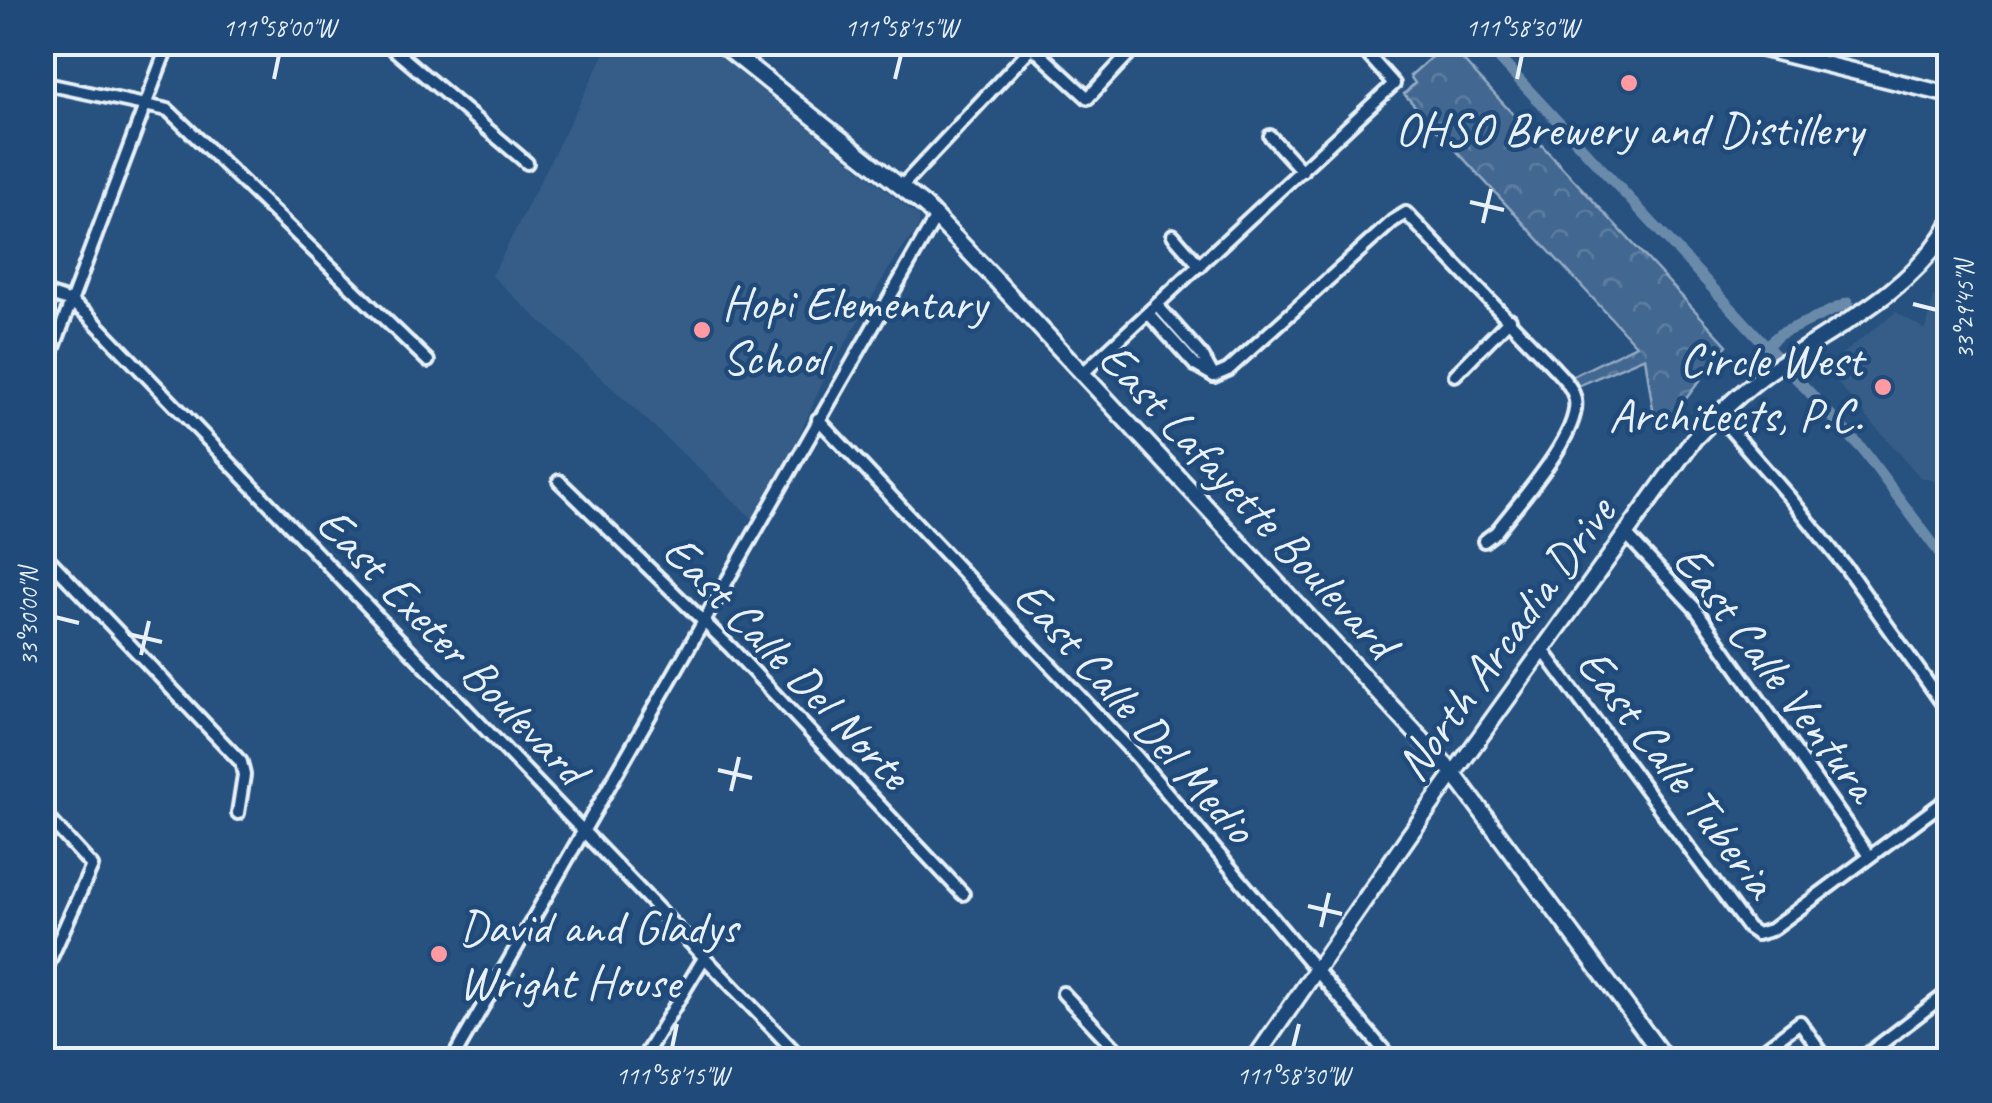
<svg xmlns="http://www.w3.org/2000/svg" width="1992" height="1103" font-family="Caveat,sans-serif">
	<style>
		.built { fill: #355d88 }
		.park { fill: url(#park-crowns); stroke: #96acc4; stroke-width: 2.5 }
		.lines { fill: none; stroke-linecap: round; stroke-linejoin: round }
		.canal { stroke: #6b8aaa; stroke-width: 11 }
		.street-casing { stroke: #e8f1f8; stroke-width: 18 }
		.secondary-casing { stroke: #e8f1f8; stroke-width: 21 }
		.street { stroke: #1f4a7a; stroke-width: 10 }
		.secondary { stroke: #1f4a7a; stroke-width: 14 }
		.ticks { fill: none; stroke: #e8f1f8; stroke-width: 4 }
		.poi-dot { fill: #ff9aa2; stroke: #1f4a7a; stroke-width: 4 }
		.labels { text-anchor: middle; stroke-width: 9; stroke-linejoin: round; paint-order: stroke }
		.poi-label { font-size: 48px; fill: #e8f1f8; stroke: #1f4a7a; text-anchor: start }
		.street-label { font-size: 48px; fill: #e8f1f8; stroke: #1f4a7a }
		.neatline { fill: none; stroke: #e8f1f8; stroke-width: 4 }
		.ticks-label { font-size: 25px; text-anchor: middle; fill: #e8f1f8 }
	</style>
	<defs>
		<pattern id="park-crowns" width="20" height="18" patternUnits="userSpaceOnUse" patternTransform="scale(2.5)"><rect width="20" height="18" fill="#436891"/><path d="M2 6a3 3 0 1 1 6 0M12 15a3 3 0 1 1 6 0" fill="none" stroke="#5e7ea1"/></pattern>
	</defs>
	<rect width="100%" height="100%" fill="#27517f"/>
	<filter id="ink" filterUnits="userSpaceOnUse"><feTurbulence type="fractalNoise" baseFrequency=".01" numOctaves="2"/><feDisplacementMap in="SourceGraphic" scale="20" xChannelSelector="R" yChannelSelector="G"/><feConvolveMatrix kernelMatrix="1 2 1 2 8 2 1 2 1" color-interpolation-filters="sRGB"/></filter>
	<g filter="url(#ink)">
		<g class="built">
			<path d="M610,43H703L919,217V226L888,270L822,384L796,442L752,518L492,276Z"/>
			<path d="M1949,282V475L1940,483L1920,477L1824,368L1896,312L1926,330L1934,296L1943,298Z"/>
		</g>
		<path class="park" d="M1447,43L1727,345L1662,430L1656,429L1645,357L1578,386L1573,376L1636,345L1404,94L1415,83L1410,76Z"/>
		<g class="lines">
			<g class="canal">
				<path d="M1484,42L1863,450L1950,567"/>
				<path d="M1767,345L1780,334L1848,303"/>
			</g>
			<g class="street-casing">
				<g id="street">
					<path d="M385,42L527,163"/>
					<path d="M1027,42L1088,98L1140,42"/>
					<path d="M42,83L168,110L428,361"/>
					<path d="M1270,136L1302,171"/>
					<path d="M901,187L1032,47"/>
					<path d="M1173,235L1200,266"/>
					<path d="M42,292L71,302L88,315L803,1060"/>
					<path d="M1157,305L1203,357L1213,375"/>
					<path d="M1148,313L1195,365L1214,376"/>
					<path d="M1082,374L1394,84L1361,47"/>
					<path d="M1455,375L1510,319"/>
					<path d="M1214,376L1228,370L1393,221L1406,213L1554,368C1562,377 1573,387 1575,400C1581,434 1517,504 1496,532L1484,541"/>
					<path d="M42,379L169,42"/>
					<path d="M1717,414L1791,499L1847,569L1950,714"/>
					<path d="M818,419L1137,757L1392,1060"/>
					<path d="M559,481L731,648L963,894"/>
					<path d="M1625,533L1695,608L1869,856"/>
					<path d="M42,552L241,762L244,775L238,813"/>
					<path d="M1543,650L1748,928L1757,934L1771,930L1950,797"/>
					<path d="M42,811L92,866L46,969"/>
					<path d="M1063,993L1126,1060"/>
					<path d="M452,1060L936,217"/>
					<path d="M642,1060L704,958"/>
					<path d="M1750,1060L1800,1022L1827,1060"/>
					<path d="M1860,1060L1950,991"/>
				</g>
			</g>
			<g class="secondary-casing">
				<g id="secondary">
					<path d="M719,42L925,206L992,276L1453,773L1666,1060"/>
					<path d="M1735,42L1950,95"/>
					<path d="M1254,1060L1408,837L1694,439C1718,414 1742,391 1770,371C1833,328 1911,293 1950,224"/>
				</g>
			</g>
			<use href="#street" class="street"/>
			<use href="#secondary" class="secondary"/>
		</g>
	</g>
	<path class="ticks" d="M274,79L279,55M895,79L901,55M1517,79L1522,55M1470,202L1504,210M1483,223L1491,189M1913,304L1937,310M55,617L79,623M128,634L162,642M141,655L149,621M718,770L752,778M731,791L739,757M1308,906L1342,914M1321,927L1329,893M672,1048L677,1024M1293,1048L1299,1024"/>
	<g class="poi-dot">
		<circle cx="1629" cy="83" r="10"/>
		<circle cx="702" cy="330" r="10"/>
		<circle cx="1883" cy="387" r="10"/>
		<circle cx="439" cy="954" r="10"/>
	</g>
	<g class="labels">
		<g class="poi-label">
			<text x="1629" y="145" text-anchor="middle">OHSO Brewery and Distillery</text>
			<text x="722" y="319">Hopi Elementary<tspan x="722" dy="55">School</tspan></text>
			<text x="1863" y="376" text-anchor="end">Circle West<tspan x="1863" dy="55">Architects, P.C.</tspan></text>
			<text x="459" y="943">David and Gladys<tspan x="459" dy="55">Wright House</tspan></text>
		</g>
		<g class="street-label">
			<text transform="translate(1249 499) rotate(47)" y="17">East Lafayette Boulevard</text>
			<text transform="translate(1504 638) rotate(-54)" y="17">North Arcadia Drive</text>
			<text transform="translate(453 645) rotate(46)" y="17">East Exeter Boulevard</text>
			<text transform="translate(788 661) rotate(46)" y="17">East Calle Del Norte</text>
			<text transform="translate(1777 672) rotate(53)" y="17">East Calle Ventura</text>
			<text transform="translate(1136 711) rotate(48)" y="17">East Calle Del Medio</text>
			<text transform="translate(1678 772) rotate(53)" y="17">East Calle Tuberia</text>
		</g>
	</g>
	<rect width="1992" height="1103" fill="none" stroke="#1f4a7a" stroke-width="110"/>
	<rect x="55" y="55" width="1882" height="993" class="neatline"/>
	<g class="ticks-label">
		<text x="279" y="36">111°58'00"W</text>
		<text x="901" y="36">111°58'15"W</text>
		<text x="1522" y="36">111°58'30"W</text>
		<text transform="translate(1964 310) rotate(-90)" y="9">33°29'45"N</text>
		<text transform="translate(28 617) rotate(-90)" y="9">33°30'00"N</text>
		<text x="672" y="1084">111°58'15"W</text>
		<text x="1293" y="1084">111°58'30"W</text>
	</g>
</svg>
